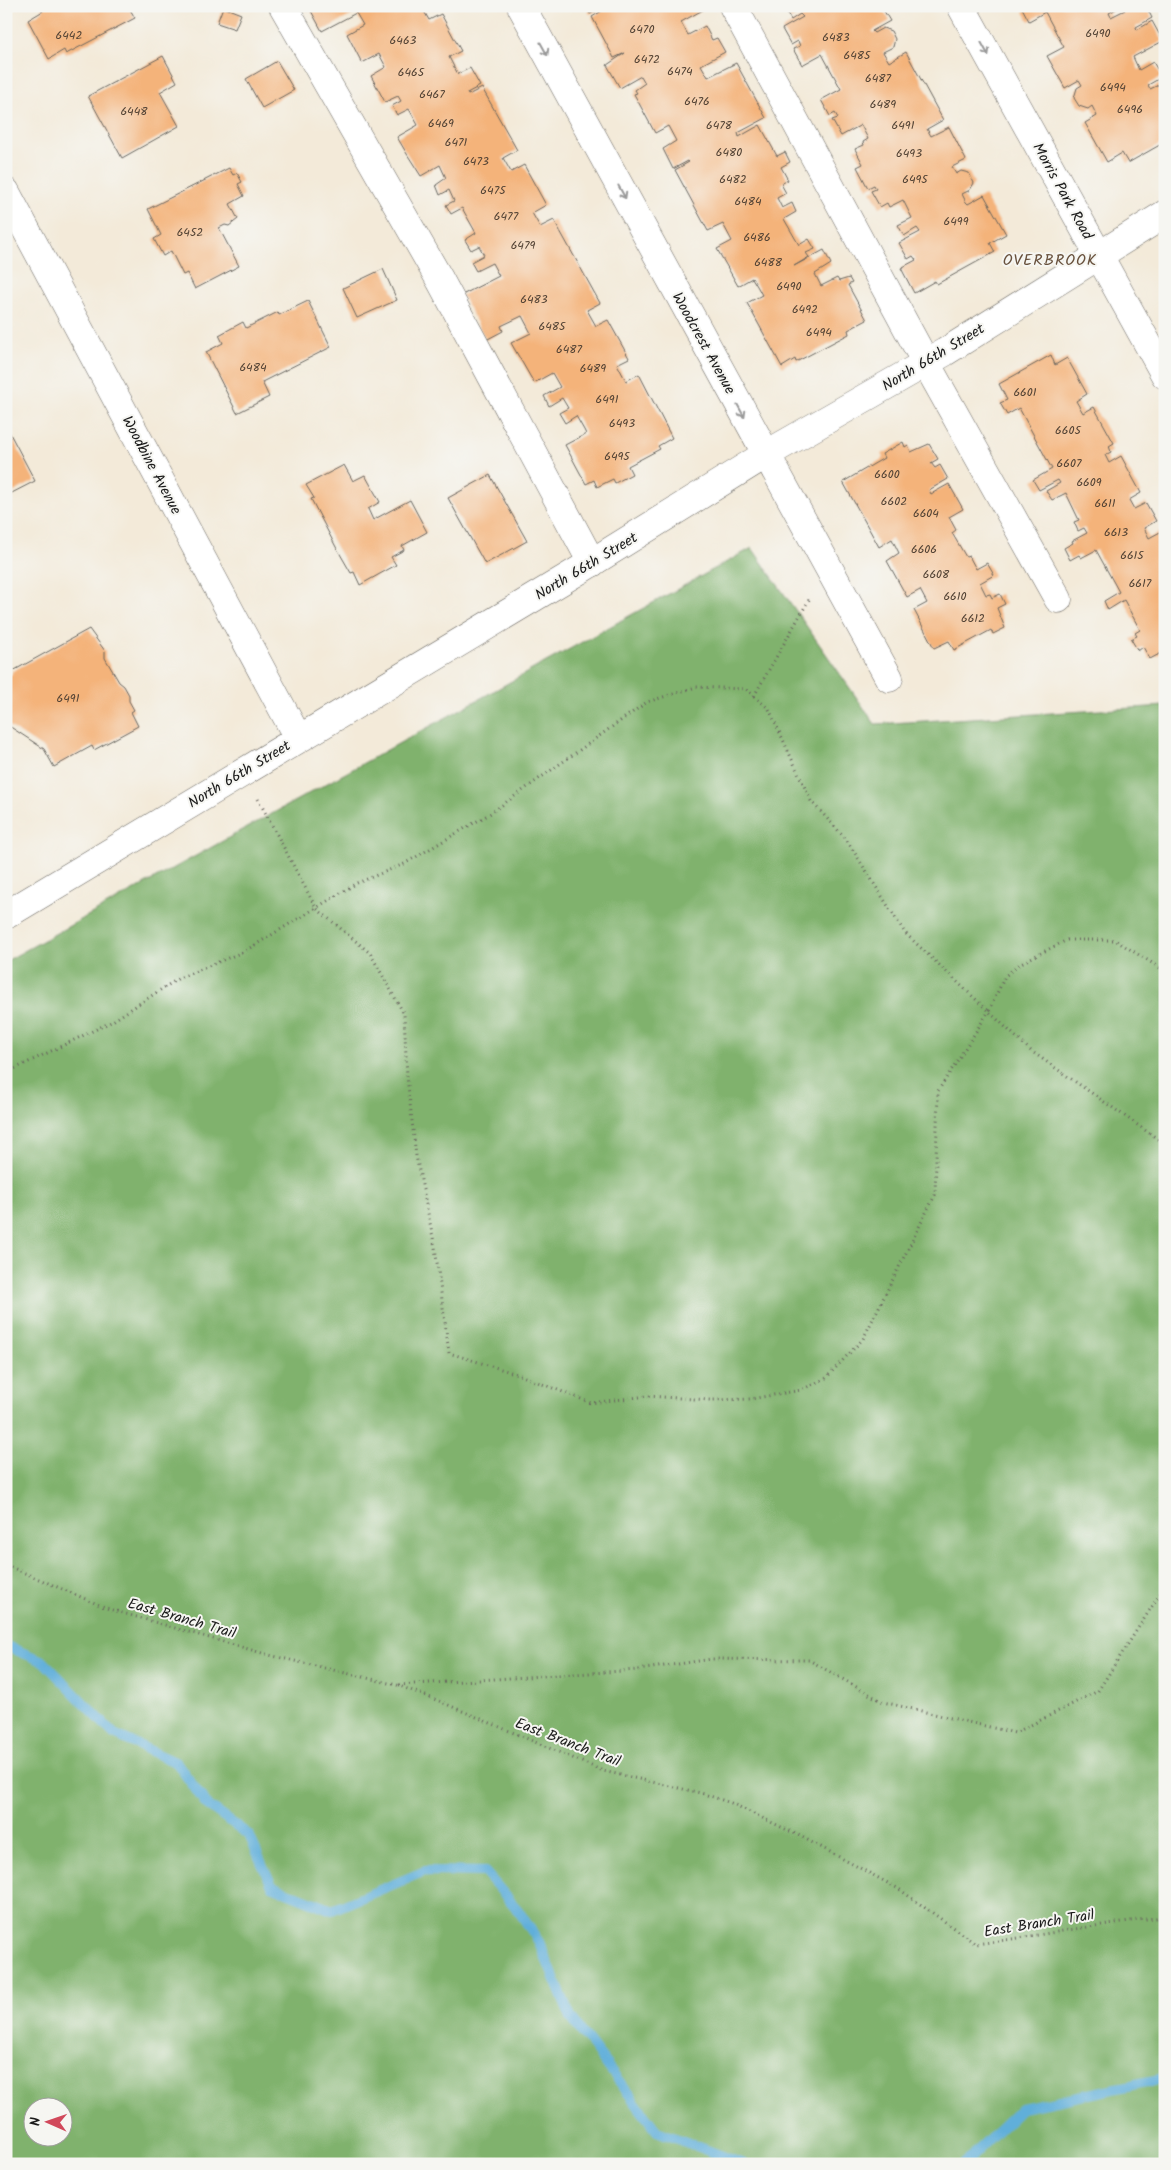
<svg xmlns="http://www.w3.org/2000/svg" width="1171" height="2170" font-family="Kalam,sans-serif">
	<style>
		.forest { fill: #80b26d; stroke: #4e6744; fill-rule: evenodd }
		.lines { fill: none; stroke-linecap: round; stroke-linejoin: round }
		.stream { stroke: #60afda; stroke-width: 10 }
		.building { fill: #f4b37a }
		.minor-casing { stroke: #67645e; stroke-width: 29 }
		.path { stroke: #67645e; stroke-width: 3; stroke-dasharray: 1 4; stroke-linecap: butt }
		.minor { stroke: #fff; stroke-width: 28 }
		.oneway { stroke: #999 }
		.labels { text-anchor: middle; stroke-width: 4; stroke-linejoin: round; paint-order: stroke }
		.number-label { font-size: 12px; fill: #524234 }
		.street-label { font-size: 15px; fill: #1c1c1c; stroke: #f6f6f2 }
		.neighbourhood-label { font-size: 16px; letter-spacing: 1px; fill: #68513d; stroke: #f6f6f2 }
	</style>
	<rect width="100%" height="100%" fill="#f6f6f2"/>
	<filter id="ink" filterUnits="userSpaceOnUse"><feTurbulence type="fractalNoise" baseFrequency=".02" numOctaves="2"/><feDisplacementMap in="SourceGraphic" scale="10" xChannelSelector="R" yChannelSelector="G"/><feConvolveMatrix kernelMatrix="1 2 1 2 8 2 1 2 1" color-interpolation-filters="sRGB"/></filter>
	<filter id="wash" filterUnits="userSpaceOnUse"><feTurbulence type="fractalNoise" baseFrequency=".0096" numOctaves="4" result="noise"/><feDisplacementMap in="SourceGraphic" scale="20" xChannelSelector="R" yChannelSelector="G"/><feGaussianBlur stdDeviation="1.12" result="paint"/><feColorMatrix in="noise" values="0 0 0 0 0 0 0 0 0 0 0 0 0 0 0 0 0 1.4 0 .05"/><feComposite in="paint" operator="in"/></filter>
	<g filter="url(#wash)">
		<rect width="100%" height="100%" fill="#f3ead9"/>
		<path class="forest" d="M752,548L875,724L1165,706V2164H6V961ZM32,2108H62V2138H32Z"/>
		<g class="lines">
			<g class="stream">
				<path d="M6,1646L43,1661L114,1734L177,1763L206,1804L249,1835L272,1886L332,1910L425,1871L485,1872L518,1910L539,1942L571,2018L657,2131L743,2164"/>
				<path d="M964,2164L1022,2108L1165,2078"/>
			</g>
		</g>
		<g id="blocks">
			<g class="building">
				<path d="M43,6H128L135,18L66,54L64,50L49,59L28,20L43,11L41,7Z"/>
				<path d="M304,6H421L429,20L441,14L461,51L449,57L454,67L458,74L470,68L480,86L467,93L468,95L482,88L517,150L503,158L511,172L524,165L546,205L532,213L540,227L554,220L600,303L587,310L596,326L608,320L629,358L617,364L626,381L639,374L672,438L658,446L660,449L628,466L632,474L615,483L613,479L597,487L594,480L586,484L565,445L586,434L584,430L576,416L565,423L559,413L568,408L562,398L549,406L544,396L560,387L552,373L534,383L511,343L531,333L522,316L501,326L503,331L486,340L462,295L499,276L492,263L476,271L471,262L484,255L479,246L471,250L465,240L476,233L462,208L451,214L446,205L454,201L449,190L440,195L436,185L446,178L440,165L421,176L407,154L397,137L418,125L409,109L397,115L392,106L401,101L398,96L385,102L371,76L386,67L379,54L362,63L347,34L363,25L356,13L322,31L310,9L307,11Z"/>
				<path d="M586,6H710L681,22L688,35L705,26L712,40L717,38L725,52L701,65L708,77L736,63L766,118L738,133L739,137L760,125L777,156L785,152L790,162L781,167L788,180L781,184L786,193L777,198L782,208L792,203L796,212L784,219L799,245L809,239L815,249L806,253L809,257L794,266L824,250L831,264L815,274L821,286L837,278L839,281L849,278L852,283L848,285L867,320L848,330L849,334L796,362L795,359L782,367L747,303L762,295L757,286L752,278L738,286L717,249L732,241L723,224L708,231L675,170L689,162L688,161L673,169L663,149L676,141L668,126L655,133L634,94L637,93L635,90L645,83L641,76L620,88L607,65L625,53L614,58L592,17L605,9L604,7L590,14Z"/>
				<path d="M783,6H881L890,21L872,31L874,33L883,28L891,31L895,39L893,47L883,52L889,62L906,52L943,120L927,129L931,136L949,127L966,160L952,167L956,174L961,171L969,173L974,183L970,190L962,194L966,202L968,204L984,195L1006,234L990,243L995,252L937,284L935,281L914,293L901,268L916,260L913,256L908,259L899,243L920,232L917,228L904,236L898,225L912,218L903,200L889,207L887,203L880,207L871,191L876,189L874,185L868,188L857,167L863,164L855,149L864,145L863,142L868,139L861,125L841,136L832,120L838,118L835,113L830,116L821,100L841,89L822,54L802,65L793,49L800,46L798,41L791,45L782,29L803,17L800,14L791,20Z"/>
				<path d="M1021,6H1121L1109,13L1111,17L1125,10L1123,6H1146L1152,18L1136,27L1137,30L1152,21L1163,41L1133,57L1139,70L1153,62L1162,77L1148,85L1150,89L1165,82V142L1128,163L1122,153L1107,162L1085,123L1097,116L1092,106L1088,109L1079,106L1074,98L1077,88L1082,85L1079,80L1065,88L1047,56L1064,47L1060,40L1045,12L1029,21Z"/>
				<path d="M223,7L241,14L235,29L217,23Z"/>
				<path d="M163,56L177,82L160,92L179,126L122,158L88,96Z"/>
				<path d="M277,61L294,90L262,108L246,79Z"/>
				<path d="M229,168L233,175L237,173L242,182L238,184L244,196L230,204L238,219L229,226L225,225L219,228L239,266L195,289L187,273L183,275L171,251L163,256L154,239L161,235L148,209Z"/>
				<path d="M383,269L397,300L357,318L343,288Z"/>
				<path d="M308,301L331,347L262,382L269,397L237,413L206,352L223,343L219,335L243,322L246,328L278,312L279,315Z"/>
				<path d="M1051,355L1055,365L1067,358L1087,394L1076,401L1083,413L1094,407L1114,443L1109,446L1111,452L1105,455L1109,463L1121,456L1141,493L1129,500L1134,509L1146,503L1156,521L1144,528L1149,538L1162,531L1165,537V651L1150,659L1143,647L1138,651L1131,639L1137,636L1135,633L1140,630L1124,600L1108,610L1104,601L1119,592L1096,550L1081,558L1079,555L1070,560L1064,548L1073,543L1072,541L1087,533L1084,528L1078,531L1074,522L1079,520L1066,493L1052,500L1046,491L1060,483L1058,480L1039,490L1033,480L1052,469L1019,408L1007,415L1000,403L1007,400L999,384Z"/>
				<path d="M6,426L35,481L6,496Z"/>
				<path d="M903,442L905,447L908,445L911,452L929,444L938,459L931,463L935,468L940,465L948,479L929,490L931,494L949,484L963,509L949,517L956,530L952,533L966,557L969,556L976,569L987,563L994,575L980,583L986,595L990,594L992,598L1000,594L1005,604L997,608L1005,628L993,634L991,630L954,650L949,641L934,648L914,610L927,603L920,590L907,597L887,561L899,553L892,539L879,547L843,482L884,458L882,454Z"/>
				<path d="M344,465L353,481L365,475L380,502L368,509L373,520L410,500L427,532L402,546L404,550L391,557L396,565L360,585L354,572L351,573L336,547L311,499L314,498L306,485Z"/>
				<path d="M490,475L527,541L485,564L448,498Z"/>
				<path d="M89,629L105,651V658L119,682L124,686L129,695V701L134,710L131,712L138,726L94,750L92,746L54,767L44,749L6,724V677L13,673L11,672Z"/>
			</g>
		</g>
	</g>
	<g filter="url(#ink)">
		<use href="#blocks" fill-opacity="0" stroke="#67645e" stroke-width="1"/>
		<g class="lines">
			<g class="minor-casing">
				<g id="minor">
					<path d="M283,6L440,280L592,563"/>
					<path d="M521,6L889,678"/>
					<path d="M733,6L926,363L1058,599"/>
					<path d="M961,6L1165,375"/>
					<path d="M6,192L298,738"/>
					<path d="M6,915L583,568L765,455L945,352L1165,214"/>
				</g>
			</g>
			<g class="path">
				<path d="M754,696L810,598"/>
				<path d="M258,799L316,908L370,953L404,1014L407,1077L416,1156L435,1247L449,1353L517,1374L591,1403L647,1396L710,1400L751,1399L801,1390L826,1378L863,1339L935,1195L938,1091L989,1011L1005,976L1021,963L1067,940H1115L1165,971"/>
				<path d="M6,1073L111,1022L179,978L245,951L357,883L404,864L491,813L647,702L696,687L746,689L769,709L811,801L846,839L905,933L1031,1051L1165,1144"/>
				<path d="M6,1565L109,1609L269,1655L397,1685L439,1701L603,1771L701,1793L731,1803L802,1837L899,1889L976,1944C1039,1936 1102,1923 1165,1917"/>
				<path d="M399,1685L638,1670L712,1659L809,1660L883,1702L1015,1733L1098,1691L1165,1586"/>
			</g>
			<use href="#minor" class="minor"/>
		</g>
		<defs><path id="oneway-shaft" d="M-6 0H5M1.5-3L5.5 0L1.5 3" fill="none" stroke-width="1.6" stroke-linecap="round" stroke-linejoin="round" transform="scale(1.25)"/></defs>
		<g class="oneway">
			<use href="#oneway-shaft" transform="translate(544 49) rotate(61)"/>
			<use href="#oneway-shaft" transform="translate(985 49) rotate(61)"/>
			<use href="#oneway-shaft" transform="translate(622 192) rotate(61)"/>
			<use href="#oneway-shaft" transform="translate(741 411) rotate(61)"/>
		</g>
	</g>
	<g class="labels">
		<g class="number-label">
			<text x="642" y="33">6470</text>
			<text x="1098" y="37">6490</text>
			<text x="69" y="39">6442</text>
			<text x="836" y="41">6483</text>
			<text x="403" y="44">6463</text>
			<text x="857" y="59">6485</text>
			<text x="647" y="63">6472</text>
			<text x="680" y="75">6474</text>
			<text x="411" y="76">6465</text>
			<text x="878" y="82">6487</text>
			<text x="1113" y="91">6494</text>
			<text x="432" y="98">6467</text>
			<text x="697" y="105">6476</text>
			<text x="883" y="108">6489</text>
			<text x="1130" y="113">6496</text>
			<text x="134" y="115">6448</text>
			<text x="441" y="127">6469</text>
			<text x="719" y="129">6478</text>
			<text x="903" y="129">6491</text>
			<text x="456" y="146">6471</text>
			<text x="729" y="156">6480</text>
			<text x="909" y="157">6493</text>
			<text x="476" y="165">6473</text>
			<text x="733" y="183">6482</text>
			<text x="915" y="183">6495</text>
			<text x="493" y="194">6475</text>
			<text x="748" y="205">6484</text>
			<text x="506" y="220">6477</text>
			<text x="956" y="225">6499</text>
			<text x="190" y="236">6452</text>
			<text x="757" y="241">6486</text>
			<text x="523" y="249">6479</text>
			<text x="768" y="266">6488</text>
			<text x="789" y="290">6490</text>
			<text x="534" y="303">6483</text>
			<text x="805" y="313">6492</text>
			<text x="552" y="330">6485</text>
			<text x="819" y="336">6494</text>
			<text x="569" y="353">6487</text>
			<text x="253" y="371">6484</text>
			<text x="593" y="372">6489</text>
			<text x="1025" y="396">6601</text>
			<text x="607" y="403">6491</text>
			<text x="622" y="427">6493</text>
			<text x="1068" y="434">6605</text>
			<text x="617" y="460">6495</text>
			<text x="1069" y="467">6607</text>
			<text x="887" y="478">6600</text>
			<text x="1089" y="486">6609</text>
			<text x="894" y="505">6602</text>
			<text x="1105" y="507">6611</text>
			<text x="926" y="517">6604</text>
			<text x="1116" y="536">6613</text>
			<text x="924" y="553">6606</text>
			<text x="1132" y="559">6615</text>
			<text x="936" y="578">6608</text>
			<text x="1140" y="587">6617</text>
			<text x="955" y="600">6610</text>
			<text x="973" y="622">6612</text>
			<text x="68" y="702">6491</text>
		</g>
		<g class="street-label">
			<text transform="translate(1063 191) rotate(61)" y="5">Morris Park Road</text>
			<text transform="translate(704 343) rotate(61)" y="5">Woodcrest Avenue</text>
			<text transform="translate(933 357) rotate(-31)" y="5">North 66th Street</text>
			<text transform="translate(152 465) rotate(62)" y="5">Woodbine Avenue</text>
			<text transform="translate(586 566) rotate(-31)" y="5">North 66th Street</text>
			<text transform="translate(239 774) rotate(-31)" y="5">North 66th Street</text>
			<text transform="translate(182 1618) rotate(16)" y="5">East Branch Trail</text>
			<text transform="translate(568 1742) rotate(21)" y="5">East Branch Trail</text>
			<text transform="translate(1039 1923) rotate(-9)" y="5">East Branch Trail</text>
		</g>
		<g class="neighbourhood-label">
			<text x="1050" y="265">OVERBROOK</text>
		</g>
	</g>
	<rect width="1171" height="2170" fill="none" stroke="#f6f6f2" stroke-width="25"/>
	<g transform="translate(48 2122) rotate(272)"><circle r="24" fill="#f6f6f2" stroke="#9f9f9c"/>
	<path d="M0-4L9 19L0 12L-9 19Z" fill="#d1495b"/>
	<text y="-8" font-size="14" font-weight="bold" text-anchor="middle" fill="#1c1c1c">N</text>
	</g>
</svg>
